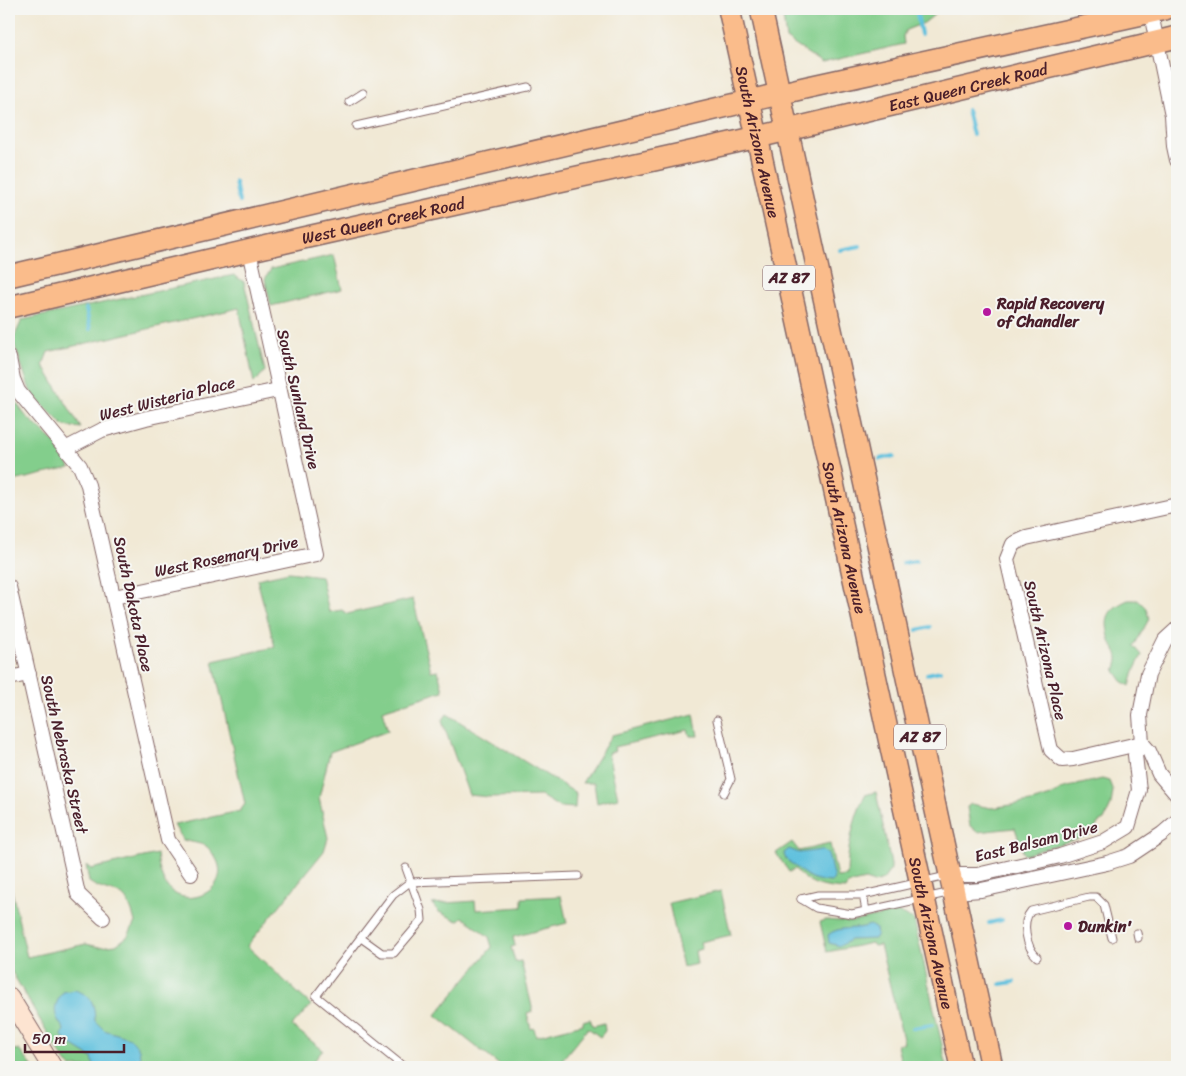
<svg xmlns="http://www.w3.org/2000/svg" width="1186" height="1076" font-family="Sriracha,sans-serif">
	<style>
		.green { fill: #83ce8c; stroke: #66765c }
		.water { fill: #60c1de; stroke: #557084 }
		.lines { fill: none; stroke-linecap: round; stroke-linejoin: round }
		.stream { stroke: #60c1de; stroke-width: 4 }
		.lane-casing { stroke: #846666; stroke-width: 9 }
		.street-casing { stroke: #846666; stroke-width: 16 }
		.secondary-casing { stroke: #846666; stroke-width: 21 }
		.primary-casing { stroke: #846666; stroke-width: 24 }
		.lane { stroke: #fff; stroke-width: 7 }
		.street { stroke: #fff; stroke-width: 14 }
		.secondary { stroke: #fde4d1; stroke-width: 19 }
		.primary { stroke: #fabc8b; stroke-width: 21 }
		.poi-dot { fill: #b5179e; stroke: #f6f6f2; stroke-width: 2 }
		.labels { text-anchor: middle; stroke-width: 4; stroke-linejoin: round; paint-order: stroke }
		.shield { fill: #f6f6f2; stroke: #7e6067; stroke-width: 1 }
		.shield-label { font-size: 15px; font-weight: bold; fill: #4a1f2b }
		.street-label { font-size: 16px; fill: #4a1f2b; stroke: #f6f6f2 }
		.poi-label { font-size: 16px; font-weight: bold; fill: #4a1f2b; stroke: #f6f6f2; text-anchor: start }
	</style>
	<rect width="100%" height="100%" fill="#f6f6f2"/>
	<filter id="ink" filterUnits="userSpaceOnUse"><feTurbulence type="fractalNoise" baseFrequency=".02" numOctaves="2"/><feDisplacementMap in="SourceGraphic" scale="10" xChannelSelector="R" yChannelSelector="G"/><feConvolveMatrix kernelMatrix="1 2 1 2 8 2 1 2 1" color-interpolation-filters="sRGB"/></filter>
	<filter id="wash" filterUnits="userSpaceOnUse"><feTurbulence type="fractalNoise" baseFrequency=".0096" numOctaves="4" result="noise"/><feDisplacementMap in="SourceGraphic" scale="20" xChannelSelector="R" yChannelSelector="G"/><feGaussianBlur stdDeviation="1.12" result="paint"/><feColorMatrix in="noise" values="0 0 0 0 0 0 0 0 0 0 0 0 0 0 0 0 0 1.4 0 .05"/><feComposite in="paint" operator="in"/></filter>
	<g filter="url(#wash)">
		<rect width="100%" height="100%" fill="#f1e9d5"/>
		<g class="green">
			<path d="M782,9H933L934,15L924,23L906,30L903,36L904,44L822,63L786,39Z"/>
			<path d="M334,255L342,289L271,306L265,279L271,269Z"/>
			<path d="M234,275L244,282L265,371L254,383L239,308L48,352L43,365L81,428L64,426L31,393L13,340L22,320Z"/>
			<path d="M9,392L25,415L56,444L70,468L9,482Z"/>
			<path d="M289,572L321,576L329,612L342,610L347,614L413,599L431,671L438,670L443,691L382,710L388,731L330,752L319,798L328,838L324,851L247,946L311,1005L292,1026L323,1050L309,1067H70L60,1054L9,967V878L27,957L86,944L99,947L116,945L128,936L135,922C125,882 114,899 89,882L86,865L91,869L157,854C158,862 159,870 162,877C177,919 240,889 213,854C211,852 209,848 206,846C199,843 190,842 183,840L174,825L240,811L245,804L213,661L275,647L257,579Z"/>
			<path d="M1128,600H1138L1146,608L1149,619L1134,646L1142,655L1134,671L1130,686L1122,681L1115,671C1116,667 1118,663 1118,659C1118,651 1112,647 1110,641C1104,618 1106,610 1128,600Z"/>
			<path d="M447,714L576,793L575,808L559,807L541,796L489,797L469,795L442,721Z"/>
			<path d="M694,714L698,736H690L688,730L614,747L615,751L608,753L618,798L597,803L594,783H582L612,735Z"/>
			<path d="M1102,779L1109,781L1113,791L1111,805L1104,820L1098,823L1096,827L1099,832L1024,855L1015,828L977,832L970,826L967,807L971,804L991,808L1031,802L1051,796L1064,788Z"/>
			<path d="M876,792L891,864V869L883,880L874,883L865,880L848,884L845,889C825,888 808,885 795,869L789,872L776,853L792,842L799,851L830,844L837,877L847,876C847,850 853,819 865,795Z"/>
			<path d="M721,891L731,935L700,942L702,949L695,951L697,964L683,967L669,903Z"/>
			<path d="M561,896L567,923L513,937L515,946L511,947L515,962L521,961L533,1011L527,1013L531,1029L534,1028L536,1036L583,1024V1021L590,1019L593,1026L604,1023L605,1031L600,1037L588,1028L556,1067H502L436,1015L492,947L489,937L463,917L458,921L439,912L432,904L475,901L476,910L522,907V898Z"/>
			<path d="M897,912L914,920L947,1067H906L905,1063H901L897,1045L904,1043L880,945L874,946L872,943L827,952L820,922L826,920L851,922Z"/>
			<path d="M9,1049L19,1050L33,1067H9Z"/>
		</g>
		<g class="water">
			<path d="M789,849L799,853L821,850L828,854L834,879L831,882C816,881 808,878 797,868C791,862 785,862 784,853Z"/>
			<path d="M870,925L876,929L877,934L874,939L850,940L840,946L829,943L828,935C839,925 855,931 870,925Z"/>
			<path d="M75,990C93,996 94,1003 95,1021L104,1030L130,1038L139,1049L141,1063L139,1067H94L92,1058L68,1043L62,1036L64,1029C53,1015 52,1007 63,992Z"/>
		</g>
		<g class="lines">
			<g class="stream">
				<path d="M916,9L921,34"/>
				<path d="M967,110L973,135"/>
				<path d="M235,182L239,202"/>
				<path d="M840,250L860,246"/>
				<path d="M86,309L90,329"/>
				<path d="M880,459L894,456"/>
				<path d="M903,563L916,561"/>
				<path d="M918,630L930,627"/>
				<path d="M927,674L940,671"/>
				<path d="M989,923L1002,920"/>
				<path d="M1001,984L1014,982"/>
				<path d="M913,1028L932,1025"/>
			</g>
		</g>
	</g>
	<g filter="url(#ink)">
		<g class="lines">
			<g class="lane-casing">
				<g id="lane">
					<path d="M349,102L363,93"/>
					<path d="M356,126L528,87"/>
					<path d="M717,720L731,779L724,793"/>
					<path d="M863,895L866,911"/>
					<path d="M801,899L816,908L852,914L952,892"/>
					<path d="M801,899L818,895H863L947,876"/>
					<path d="M1137,933L1138,938"/>
					<path d="M361,938L382,953H394L422,920L421,910L406,868"/>
					<path d="M1037,957C1026,947 1021,922 1031,911L1089,897H1096L1104,905L1112,938"/>
					<path d="M404,1067L316,996L393,895L410,882L578,876"/>
				</g>
			</g>
			<g class="street-casing">
				<g id="street">
					<path d="M1150,9L1172,115L1174,146L1177,160"/>
					<path d="M9,358L13,379L18,391L80,466L88,485L168,840L191,874"/>
					<path d="M67,448L102,430L146,418L278,390"/>
					<path d="M9,587L78,894L103,918"/>
					<path d="M114,597L316,554L249,251"/>
					<path d="M9,678L29,674"/>
					<path d="M1142,743L1073,759L1062,760L1051,750L1007,559L1013,544L1026,538L1177,505"/>
					<path d="M1142,743L1149,751L1159,774L1177,795"/>
					<path d="M950,875H977L1060,856L1103,842L1128,827L1139,790L1135,755L1142,743L1140,715L1148,674L1165,640L1177,629"/>
					<path d="M954,892L981,890L1107,863L1129,856L1162,834L1177,821"/>
				</g>
			</g>
			<g class="secondary-casing">
				<path id="secondary" d="M9,997L52,1067"/>
			</g>
			<g class="primary-casing">
				<g id="primary">
					<path id="s1" d="M729,9L961,1067"/>
					<path d="M761,9L992,1067"/>
					<path d="M9,276L804,88L1165,9"/>
					<path id="s2" d="M9,307L303,238L758,137L1177,37"/>
				</g>
			</g>
			<use href="#lane" class="lane"/>
			<use href="#street" class="street"/>
			<use href="#secondary" class="secondary"/>
			<use href="#primary" class="primary"/>
		</g>
	</g>
	<g class="poi-dot">
		<circle cx="987" cy="312" r="5"/>
		<circle cx="1068" cy="926" r="5"/>
	</g>
	<g class="labels">
		<g class="shield">
			<rect x="763" y="265.5" width="52" height="25" rx="4"/>
			<rect x="894" y="724.5" width="52" height="25" rx="4"/>
		</g>
		<g class="shield-label">
			<text x="789" y="283">AZ 87</text>
			<text x="920" y="742">AZ 87</text>
		</g>
		<g class="street-label">
			<text dy="6" stroke="none"><textPath href="#s2" startOffset="984">East Queen Creek Road</textPath></text>
			<text dy="6" stroke="none"><textPath href="#s1" startOffset="136">South Arizona Avenue</textPath></text>
			<text dy="6" stroke="none"><textPath href="#s2" startOffset="384">West Queen Creek Road</textPath></text>
			<text transform="translate(167 398) rotate(-14)" y="6">West Wisteria Place</text>
			<text transform="translate(299 399) rotate(77)" y="6">South Sunland Drive</text>
			<text dy="6" stroke="none"><textPath href="#s1" startOffset="541">South Arizona Avenue</textPath></text>
			<text transform="translate(226 556) rotate(-12)" y="6">West Rosemary Drive</text>
			<text transform="translate(134 604) rotate(78)" y="6">South Dakota Place</text>
			<text transform="translate(1046 650) rotate(77)" y="6">South Arizona Place</text>
			<text transform="translate(65 754) rotate(77)" y="6">South Nebraska Street</text>
			<text transform="translate(1036 841) rotate(-14)" y="6">East Balsam Drive</text>
			<text dy="6" stroke="none"><textPath href="#s1" startOffset="946">South Arizona Avenue</textPath></text>
		</g>
		<g class="poi-label">
			<text x="997" y="309">Rapid Recovery<tspan x="997" dy="18">of Chandler</tspan></text>
			<text x="1078" y="932">Dunkin'</text>
		</g>
	</g>
	<rect width="1186" height="1076" fill="none" stroke="#f6f6f2" stroke-width="30"/>
	<path d="M25 1044v8h99v-8" fill="none" stroke="#4a1f2b" stroke-width="2.5"/>
	<text x="32" y="1044" font-size="15" fill="#4a1f2b" stroke="#f6f6f2" stroke-width="4" paint-order="stroke">50 m</text>
</svg>
